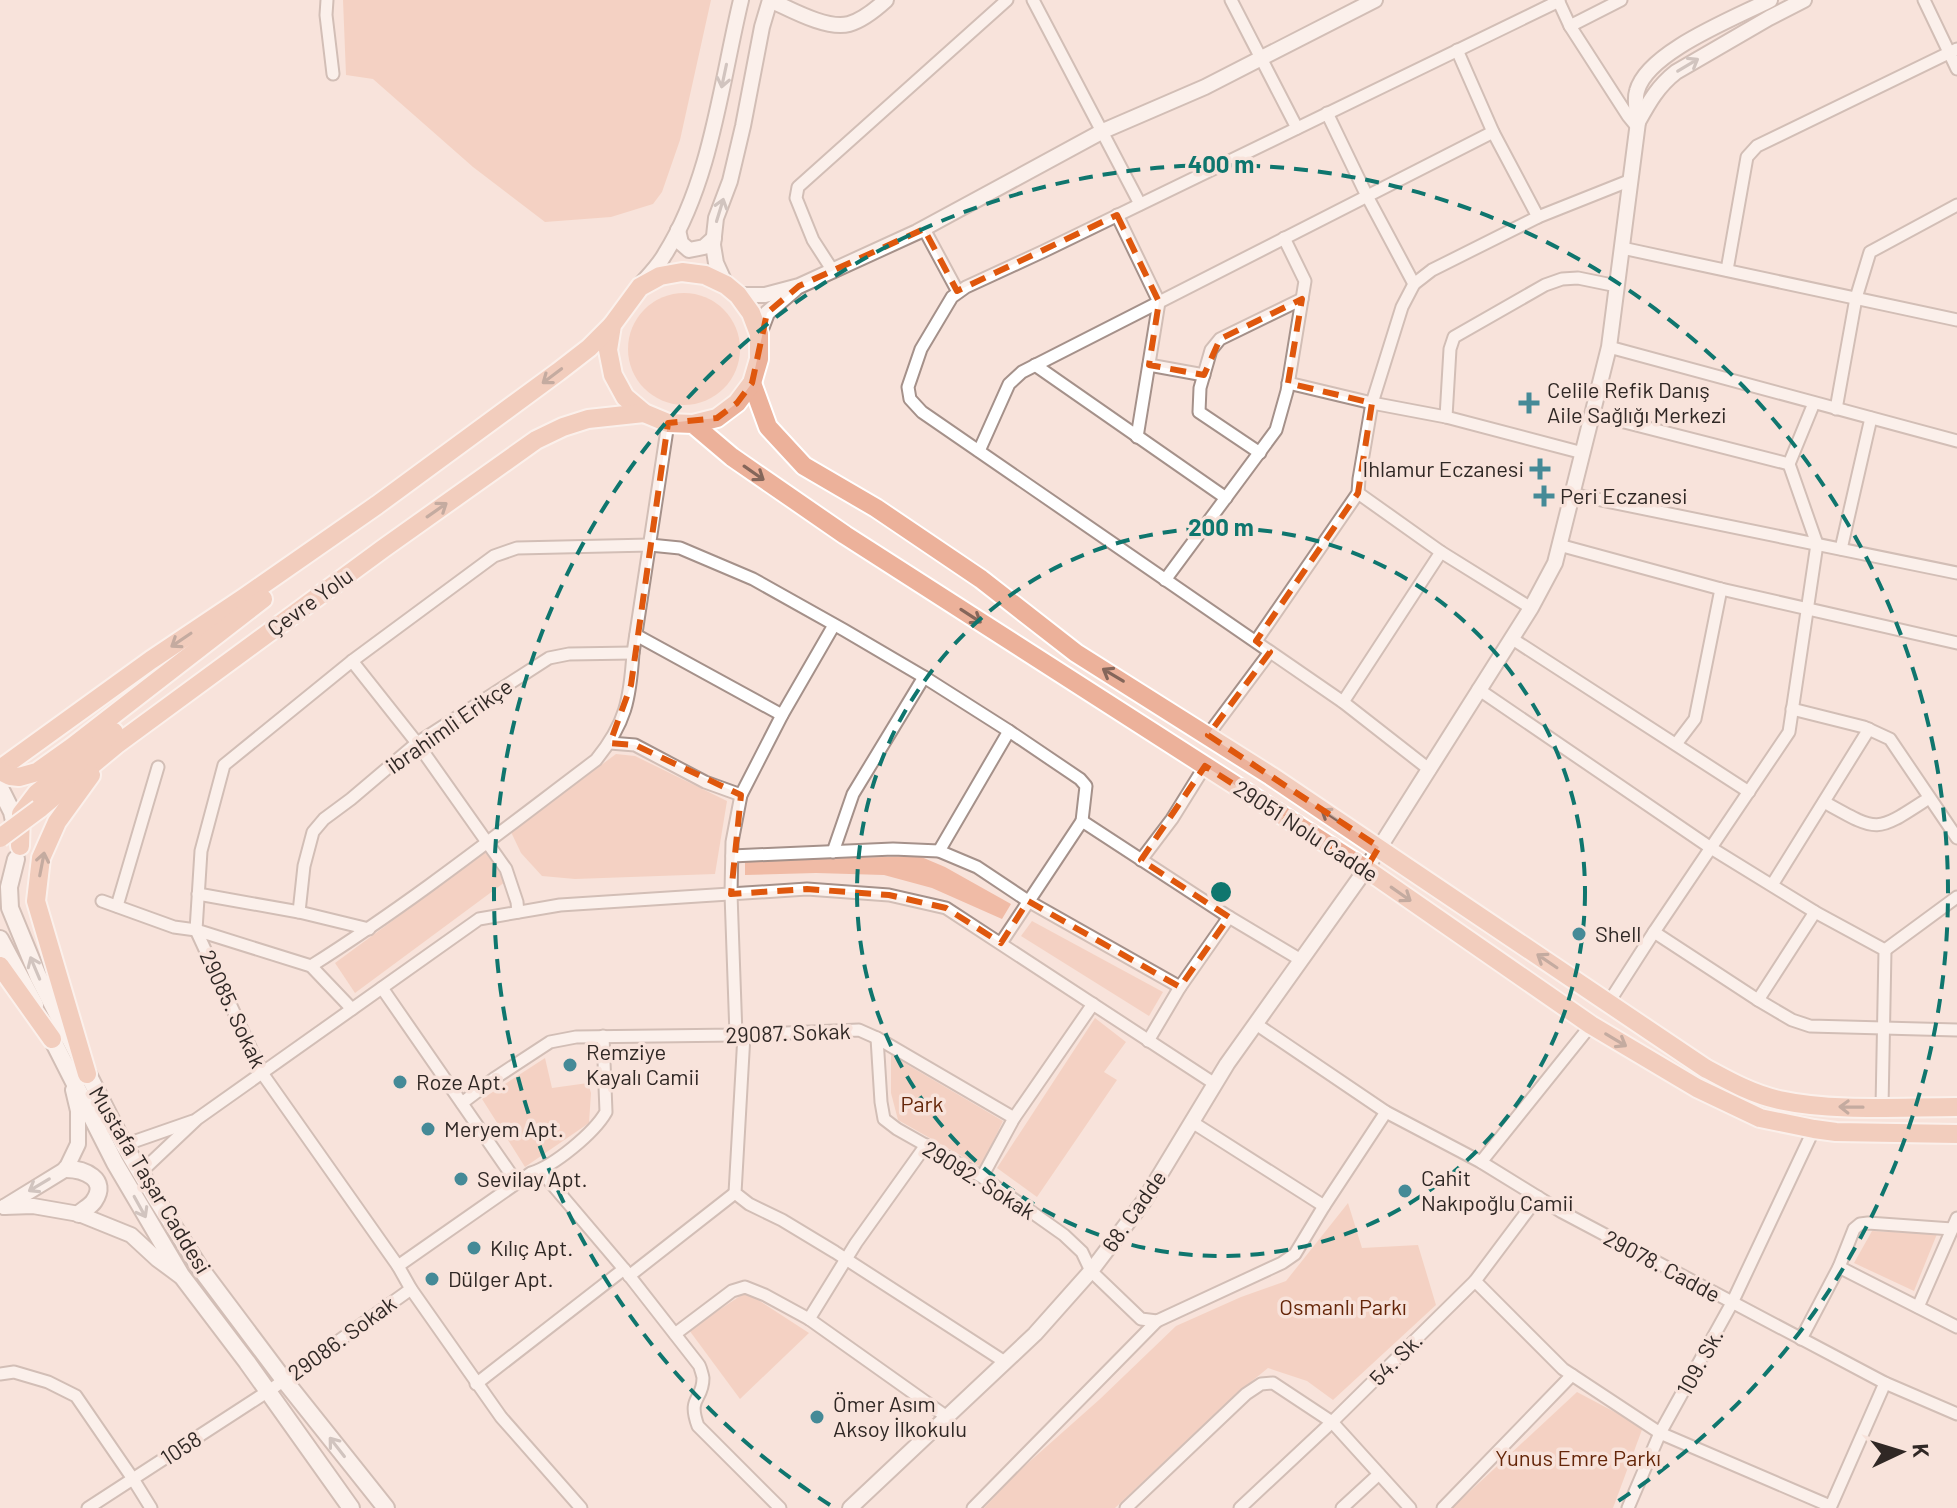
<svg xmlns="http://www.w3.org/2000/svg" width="1957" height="1508" font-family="Barlow,sans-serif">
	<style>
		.green { fill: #f0bba6 }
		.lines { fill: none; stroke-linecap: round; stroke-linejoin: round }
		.minor-casing { stroke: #a5918a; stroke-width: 15 }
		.tertiary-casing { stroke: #a5918a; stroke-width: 18 }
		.secondary-casing { stroke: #a5918a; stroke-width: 20 }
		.primary-casing { stroke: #fff; stroke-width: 22 }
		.minor { stroke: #fff; stroke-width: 11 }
		.tertiary { stroke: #fff; stroke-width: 14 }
		.secondary { stroke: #fff; stroke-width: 16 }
		.primary { stroke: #ecb19a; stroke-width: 18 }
		.primary-bridge-casing { stroke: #fff; stroke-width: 22; stroke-linecap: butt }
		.primary-bridge { stroke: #ecb19a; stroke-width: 18 }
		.oneway { stroke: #a29e9d }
		.oneway2 { stroke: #85665a }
		.marked { fill: none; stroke: #df570d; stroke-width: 6; stroke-dasharray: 16 10; stroke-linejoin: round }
		.ring { fill: none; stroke: #0f766e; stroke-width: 4; stroke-dasharray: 14 10 }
		.poi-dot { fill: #458a97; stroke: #f8e3db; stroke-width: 3 }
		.labels { text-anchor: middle; stroke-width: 7; stroke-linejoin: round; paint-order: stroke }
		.poi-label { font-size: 22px; fill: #302825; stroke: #f8e3db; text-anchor: start }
		.street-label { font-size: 22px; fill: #302825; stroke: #f8e3db }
		.park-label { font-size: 22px; fill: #652609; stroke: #f8e3db }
		.centre { fill: #0f766e; stroke: #f8e3db; stroke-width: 4 }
		.ring-label { font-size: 24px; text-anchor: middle; font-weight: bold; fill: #0f766e; stroke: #f8e3db; stroke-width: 7; stroke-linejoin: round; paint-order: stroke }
	</style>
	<rect width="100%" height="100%" fill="#f8e3db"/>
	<g class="green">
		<path d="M343,0H711L680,140L662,192L653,204L611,217L545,222L473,167L373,79L346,75Z"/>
		<circle cx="684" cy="349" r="56"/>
		<path d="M616,754L635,756L727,801L715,874L575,879L542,876L521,853L511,832Z"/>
		<path d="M486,852L505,882L355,993L335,963Z"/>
		<path d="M919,856L945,867L1011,904L1002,919L932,888L884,875L816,873L745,875V861Z"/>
		<path d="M1032,921L1163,992L1149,1016L1021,936Z"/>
		<path d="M1095,1018L1126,1042L1104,1072L1117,1080L1037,1197L997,1168Z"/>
		<path d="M891,1055L1003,1121L981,1167L898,1120L891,1093Z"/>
		<path d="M545,1058L552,1088L588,1083L591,1093L589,1123L525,1167L482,1099Z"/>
		<path d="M1348,1203L1362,1248L1418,1245L1436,1305L1333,1400L1307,1381L1268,1368L1235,1395L1115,1508H984L1019,1471L1100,1399L1176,1326L1241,1297L1286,1281Z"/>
		<path d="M1872,1231L1937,1234L1914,1291L1854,1263Z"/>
		<path d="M746,1292L809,1333L740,1399L689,1330Z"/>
		<path d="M1577,1392L1643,1427L1613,1508H1452Z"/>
	</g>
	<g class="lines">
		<g class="minor-casing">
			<g id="minor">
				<path d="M327,0L326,15L333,74"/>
				<path d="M1033,0L1140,204"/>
				<path d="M1231,0L1297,128"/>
				<path d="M1558,0L1570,26L1628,116L1637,127"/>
				<path d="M1924,0L1957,69"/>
				<path d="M1570,26L1621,0"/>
				<path d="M1457,50L1493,132L1538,217"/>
				<path d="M1327,113L1367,196L1414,284"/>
				<path d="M1117,215L1159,302L1137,437"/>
				<path d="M924,229L958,292"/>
				<path d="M1622,248L1957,320"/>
				<path d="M1727,270L1747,157L1757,146L1957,49"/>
				<path d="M833,271L813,240L796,198L798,187L1007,0"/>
				<path d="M1609,347L1957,441"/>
				<path d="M1035,365L1226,498"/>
				<path d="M1149,365L1204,375"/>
				<path d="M1288,383L1372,403L1446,417L1583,453"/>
				<path d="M1836,409L1856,298L1870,252L1957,205"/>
				<path d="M1593,414L1789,464"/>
				<path d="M1446,417L1450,349L1454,337L1545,285L1562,279L1578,278L1617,286"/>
				<path d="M979,451L1009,384L1022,372L1493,132"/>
				<path d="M1260,453L1199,412L1200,388L1211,350L1220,339L1302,299"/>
				<path d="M1358,493L1441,552L1531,608"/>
				<path d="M1572,494L1957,573"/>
				<path d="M1559,545L1721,589L1957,643"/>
				<path d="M1841,549L1871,418"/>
				<path d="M1165,580L1276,430L1287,391L1305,281L1284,238"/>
				<path d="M636,635L782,715"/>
				<path d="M1511,638L1749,792"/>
				<path d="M1256,641L1358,493L1359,479L1372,403L1402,307L1414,284L1432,270L1538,217L1631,180"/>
				<path d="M352,661L417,743L506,869L517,902L518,912"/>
				<path d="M1478,689L1711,848L1815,912L1885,950L1882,1107"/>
				<path d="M1343,702L1441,552"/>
				<path d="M1792,709L1864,727L1890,739L1957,838"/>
				<path d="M1208,735L1270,652"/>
				<path d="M610,743L635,745L705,782L741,795"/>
				<path d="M1676,744L1695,719L1721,589"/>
				<path d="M1430,770L1343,702L922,412L910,399L908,387L921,349L952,297L966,287L1044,251L1559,1"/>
				<path d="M1824,802C1880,833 1875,833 1929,798"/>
				<path d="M939,851L1009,731"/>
				<path d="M833,852L853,794L924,677"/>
				<path d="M732,856L893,849L939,851L977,867L1028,901L1180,987"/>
				<path d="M1141,860L1172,819L1205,766"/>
				<path d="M1772,885L1869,729"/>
				<path d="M198,894L299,912L369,929"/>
				<path d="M102,901L174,927L196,930L311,966L352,1009"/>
				<path d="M117,906L158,767"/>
				<path d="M299,912L304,866L313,832L324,819L351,799L417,743L549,658L569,654L633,653"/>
				<path d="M1654,932L1758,1000L1815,912"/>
				<path d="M1001,943L1082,821L1229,917L1301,960"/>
				<path d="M1885,950L1957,897"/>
				<path d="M311,966C411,903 503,830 596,760C626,723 630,699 633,653L668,423"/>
				<path d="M382,988L517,1183"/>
				<path d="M1758,1000L1792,1020L1810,1026L1957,1030"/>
				<path d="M1609,1002L1654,932L1789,732L1817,544L1789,464L1814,403"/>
				<path d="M1256,1024L1386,1112L1481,1162L1562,1212L1885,1383L1957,1414"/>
				<path d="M736,1035L731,894L732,842L741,795L782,715L834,625"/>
				<path d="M744,1035L735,1193L749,1204L782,1220L835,1252L1005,1362"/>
				<path d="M877,1038L881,1102L884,1119L897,1129L982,1177L1064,1235L1082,1252L1091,1271L1141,1319L1157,1321L1282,1263L1295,1254L1324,1206L1386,1112"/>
				<path d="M1148,1041L1180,987L1229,917"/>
				<path d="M462,1103L495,1078L550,1042L576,1037L736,1035L859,1030L877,1038L1014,1118"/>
				<path d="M1192,1122L1324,1206"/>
				<path d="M124,1145L193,1121"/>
				<path d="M1481,1162L1591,1025"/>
				<path d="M540,1170L624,1269L699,1365C700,1366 703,1377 703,1378C703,1401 687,1396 698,1426L780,1508"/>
				<path d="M141,1172L197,1119L479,919L560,905L807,889L889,895L946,908L1215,1084"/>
				<path d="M982,1177L1014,1118L1093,1004"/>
				<path d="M398,1266L531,1173C554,1166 594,1133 606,1112L603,1036"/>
				<path d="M1839,1267L1957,1327"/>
				<path d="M629,1276L735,1193"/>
				<path d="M1475,1281L1563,1369L1660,1433L1830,1506"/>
				<path d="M1918,1307L1957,1218"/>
				<path d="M809,1319L856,1243L926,1145"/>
				<path d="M675,1334L732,1291L745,1287L765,1295L809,1319L947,1417"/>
				<path d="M1801,1339L1839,1267L1854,1229L1860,1224L1868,1223L1952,1229"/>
				<path d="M0,1374L14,1372L48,1382L76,1396L133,1479L151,1508"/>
				<path d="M476,1384L624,1269"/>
				<path d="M88,1508L273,1388L411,1289"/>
				<path d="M581,1508L501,1417L411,1289L398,1266L262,1073L196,930L201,851L224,765L352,661L494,556L517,548L650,545L680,548L753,579L844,630L924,677L1009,731L1080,779L1086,786L1082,821"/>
				<path d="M973,1508L1157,1321"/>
				<path d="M1126,1508L1246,1394L1261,1384L1273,1383L1332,1422L1410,1508"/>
				<path d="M1240,1508L1332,1422L1475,1281L1538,1197"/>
				<path d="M1342,1508L1379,1474"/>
				<path d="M1443,1508L1572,1375"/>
				<path d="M1628,1508L1660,1433L1732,1303L1814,1129"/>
				<path d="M1830,1508L1885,1383"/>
			</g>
		</g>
		<g class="tertiary-casing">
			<g id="tertiary">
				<path d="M770,0C790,9 827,30 849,24C863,20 875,10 886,0"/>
				<path d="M1638,122C1649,102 1658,86 1676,72L1769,18L1804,0"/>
				<path d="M678,230L681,243L689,250L704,247L714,238"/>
				<path d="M642,283C650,274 659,265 665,254C711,181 721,83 741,0"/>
				<path d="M726,285L716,263L713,245L716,218L730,181L743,126L762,27L770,0"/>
				<path d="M738,295H765L799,286L917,232L1103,131L1205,87L1375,0"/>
				<path d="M759,334L767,313L795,289"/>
				<path d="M4,1207L33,1206L79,1214L131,1235L157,1259L180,1276"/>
				<path d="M4,1207L66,1169L78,1144V1111L73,1090"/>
				<path d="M850,1508L1035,1334L1091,1271L1144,1201L1227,1064L1366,869L1531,608L1555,563L1609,347L1638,122C1637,113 1634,100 1637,91C1647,52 1735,18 1770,0"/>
			</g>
		</g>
		<g class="secondary-casing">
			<g id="secondary">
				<path d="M0,788L12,812L17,835"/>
				<path d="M16,859L9,887L10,908L38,976L124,1145L155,1197L200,1268L284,1380L386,1508"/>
				<path d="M0,939L35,1005"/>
				<path d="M47,1029L115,1163L181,1275L247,1362L351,1508"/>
				<path d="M66,1169C84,1169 109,1179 94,1201C91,1206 83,1210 79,1214"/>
			</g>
		</g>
		<g class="primary-casing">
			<g id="primary">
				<path d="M752,383L768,427L804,466L876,508L981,579L1076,653L1271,776L1705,1068C1729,1081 1752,1094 1779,1100C1835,1112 1899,1107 1957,1107"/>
				<path d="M693,424L717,418L737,403L752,383L759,359V334L751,313L738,295L726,285L705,275L682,272L660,276L640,287L612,325L608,350L613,375L625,397L644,413L668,423L693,424L732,457L845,535L1366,869L1591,1025L1697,1088L1760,1118L1814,1129L1836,1132L1957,1134"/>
				<path d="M0,769L151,660L245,597L377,505L558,372L589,348L612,325"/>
				<path d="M0,771L10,776L19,777L37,772L72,747L263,599"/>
				<path d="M39,809L116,745L384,548L536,440L563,427L588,419L644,413"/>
				<path d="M20,846L21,814L37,793L114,732"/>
				<path d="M0,966L52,1039"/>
				<path d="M87,1074L36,901L41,858L57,822L91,775"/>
			</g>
		</g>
		<use href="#minor" class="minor"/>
		<use href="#tertiary" class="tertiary"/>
		<use href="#secondary" class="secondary"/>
		<use href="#primary" class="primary"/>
		<g class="primary-bridge-casing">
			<path id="primary-bridge" d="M0,838L39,809"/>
		</g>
		<use href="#primary-bridge" class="primary-bridge"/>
	</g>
	<defs><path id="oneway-shaft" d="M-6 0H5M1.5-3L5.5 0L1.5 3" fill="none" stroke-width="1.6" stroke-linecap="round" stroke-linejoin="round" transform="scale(2)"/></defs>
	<g class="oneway">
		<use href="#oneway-shaft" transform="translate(1688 65) rotate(-31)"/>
		<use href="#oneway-shaft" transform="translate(724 76) rotate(102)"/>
		<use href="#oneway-shaft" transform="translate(720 210) rotate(-73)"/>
		<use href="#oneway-shaft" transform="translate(35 968) rotate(-113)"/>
		<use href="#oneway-shaft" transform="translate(39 1185) rotate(149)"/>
		<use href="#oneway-shaft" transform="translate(140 1207) rotate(61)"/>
		<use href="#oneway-shaft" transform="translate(337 1447) rotate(-128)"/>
	</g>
	<g class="oneway2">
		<use href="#oneway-shaft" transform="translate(552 376) rotate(143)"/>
		<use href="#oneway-shaft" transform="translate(754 473) rotate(35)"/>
		<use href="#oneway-shaft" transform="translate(437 510) rotate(-35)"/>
		<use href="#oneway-shaft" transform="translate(971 616) rotate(33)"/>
		<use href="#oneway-shaft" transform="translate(181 640) rotate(146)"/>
		<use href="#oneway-shaft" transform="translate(1113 675) rotate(-149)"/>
		<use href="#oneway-shaft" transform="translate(1331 816) rotate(-146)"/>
		<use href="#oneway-shaft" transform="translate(42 864) rotate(-79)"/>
		<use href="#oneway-shaft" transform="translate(1401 894) rotate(35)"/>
		<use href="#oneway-shaft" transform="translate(1547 961) rotate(-146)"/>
		<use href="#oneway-shaft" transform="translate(1616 1040) rotate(31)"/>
		<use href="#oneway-shaft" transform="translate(1851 1107) rotate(-179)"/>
	</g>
	<path d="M0 0H1957V1508H0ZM1117,215L1159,302L1149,365L1204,375L1220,339L1302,299L1288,383L1372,403L1358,493L1256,641L1270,652L1208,735L1379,847L1366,869L1205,766L1141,860L1229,917L1180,987L1028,901L1001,943L946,908L889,895L807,889L731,894L741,795L635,745L610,743L631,685L668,423L717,418L737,403L752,383L767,313L799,286L924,229L957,291Z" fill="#f8e3db" fill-opacity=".55" fill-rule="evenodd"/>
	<path class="marked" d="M1117,215L1159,302L1149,365L1204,375L1220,339L1302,299L1288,383L1372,403L1358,493L1256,641L1270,652L1208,735L1379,847L1366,869L1205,766L1141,860L1229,917L1180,987L1028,901L1001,943L946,908L889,895L807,889L731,894L741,795L635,745L610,743L631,685L668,423L717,418L737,403L752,383L767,313L799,286L924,229L957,291Z"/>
	<g class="ring">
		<circle cx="1221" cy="892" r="364"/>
		<path d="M830 1505A727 727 0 1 1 1612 1505"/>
	</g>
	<g class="poi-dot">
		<path d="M1525 391h8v8h8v8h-8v8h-8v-8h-8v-8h8z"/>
		<path d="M1536 457h8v8h8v8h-8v8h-8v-8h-8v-8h8z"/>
		<path d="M1540 484h8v8h8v8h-8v8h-8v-8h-8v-8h8z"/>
		<circle cx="1579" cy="934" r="8"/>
		<circle cx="570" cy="1065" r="8"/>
		<circle cx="400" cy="1082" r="8"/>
		<circle cx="428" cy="1129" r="8"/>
		<circle cx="461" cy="1179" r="8"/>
		<circle cx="1405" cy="1191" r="8"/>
		<circle cx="474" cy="1248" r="8"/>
		<circle cx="432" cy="1279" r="8"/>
		<circle cx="817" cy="1417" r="8"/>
	</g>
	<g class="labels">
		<g class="poi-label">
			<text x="1547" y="398">Celile Refik Danış<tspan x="1547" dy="25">Aile Sağlığı Merkezi</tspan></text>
			<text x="1524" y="477" text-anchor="end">Ihlamur Eczanesi</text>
			<text x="1560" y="504">Peri Eczanesi</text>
			<text x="1595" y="942">Shell</text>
			<text x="586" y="1060">Remziye<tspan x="586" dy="25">Kayalı Camii</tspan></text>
			<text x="416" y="1090">Roze Apt.</text>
			<text x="444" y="1137">Meryem Apt.</text>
			<text x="1421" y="1186">Cahit<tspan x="1421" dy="25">Nakıpoğlu Camii</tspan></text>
			<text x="477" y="1187">Sevilay Apt.</text>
			<text x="490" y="1256">Kılıç Apt.</text>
			<text x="448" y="1287">Dülger Apt.</text>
			<text x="833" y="1412">Ömer Asım<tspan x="833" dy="25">Aksoy İlkokulu</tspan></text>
		</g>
		<g class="street-label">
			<text transform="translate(310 602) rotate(-36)" y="8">Çevre Yolu</text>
			<text transform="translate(449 726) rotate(-35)" y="8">ibrahimli Erikçe</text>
			<text transform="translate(1306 831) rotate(33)" y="8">29051 Nolu Cadde</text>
			<text transform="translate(233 1009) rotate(65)" y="8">29085. Sokak</text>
			<text transform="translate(788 1033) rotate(-2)" y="8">29087. Sokak</text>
			<text transform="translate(150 1180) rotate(59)" y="8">Mustafa Taşar Caddesi</text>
			<text transform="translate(979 1180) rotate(32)" y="8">29092. Sokak</text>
			<text transform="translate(1134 1211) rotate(-55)" y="8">68. Cadde</text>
			<text transform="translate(1662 1266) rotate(28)" y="8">29078. Cadde</text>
			<text transform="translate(342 1338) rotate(-36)" y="8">29086. Sokak</text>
			<text transform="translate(1396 1359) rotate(-45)" y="8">54. Sk.</text>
			<text transform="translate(1700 1362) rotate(-61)" y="8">109. Sk.</text>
			<text transform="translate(181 1448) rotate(-33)" y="8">1058</text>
		</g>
		<g class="park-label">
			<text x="922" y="1112">Park</text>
			<text x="1343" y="1315">Osmanlı Parkı</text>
			<text x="1578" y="1466">Yunus Emre Parkı</text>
		</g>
	</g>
	<circle cx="1221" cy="892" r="12" class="centre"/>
	<g class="ring-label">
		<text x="1221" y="173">400 m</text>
		<text x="1221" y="536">200 m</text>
	</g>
	<g transform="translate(1901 1452) rotate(86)" stroke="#f8e3db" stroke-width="6" paint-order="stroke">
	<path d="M0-6L14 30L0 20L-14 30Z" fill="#302825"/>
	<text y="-12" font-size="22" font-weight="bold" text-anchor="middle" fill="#302825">K</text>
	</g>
</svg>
